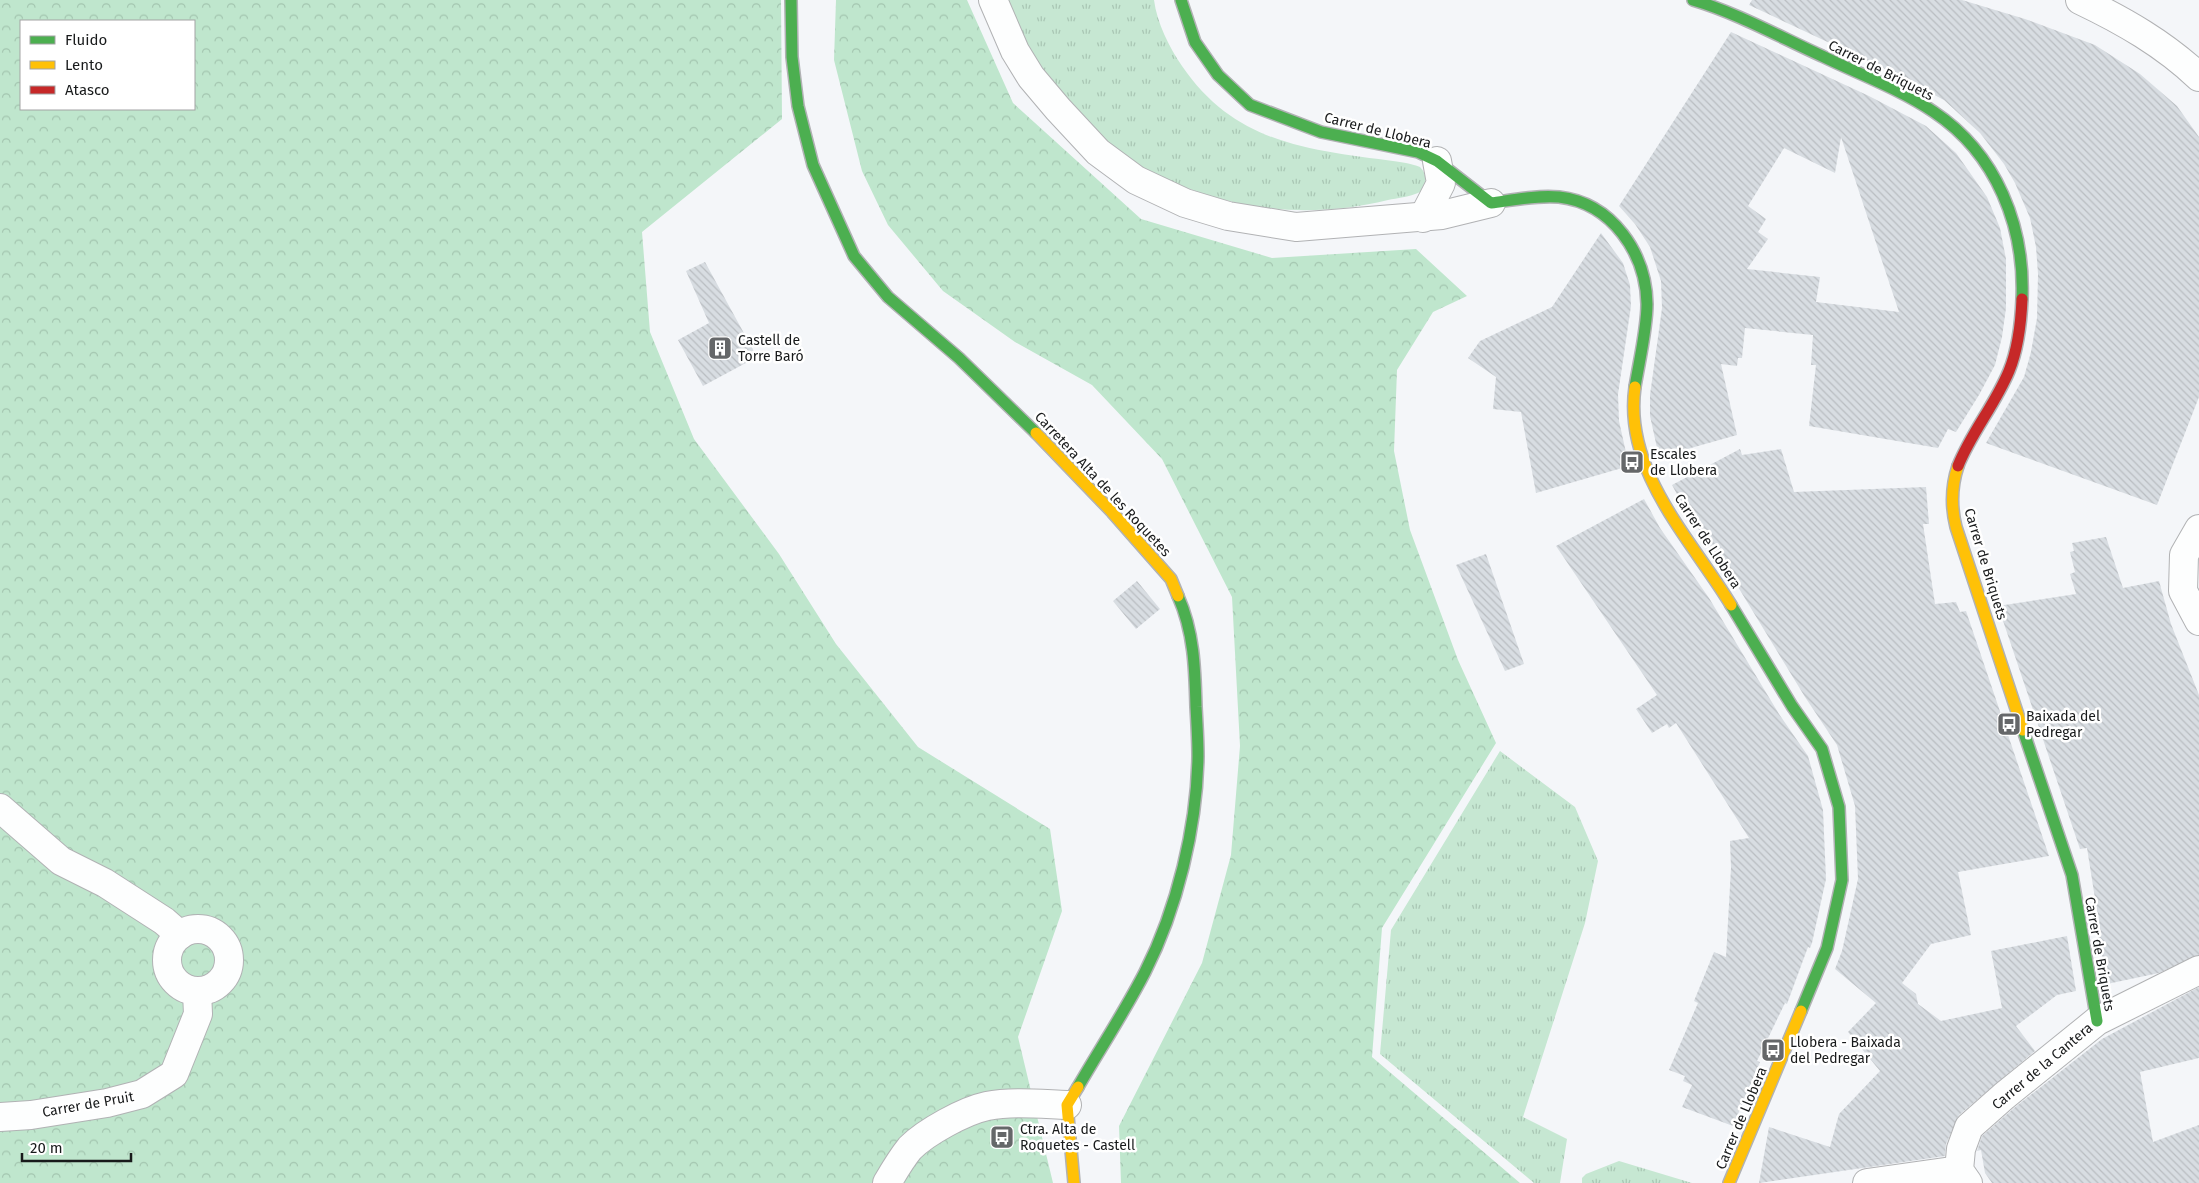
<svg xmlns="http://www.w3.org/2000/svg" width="2199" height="1183" font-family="'Fira Sans',sans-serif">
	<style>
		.grass { fill: url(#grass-tufts) }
		.forest { fill: url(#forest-crowns); fill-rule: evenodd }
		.building { fill: url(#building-back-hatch); fill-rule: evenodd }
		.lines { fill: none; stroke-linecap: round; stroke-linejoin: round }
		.street-casing { stroke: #b1b2b4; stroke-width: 30 }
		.fast-casing { stroke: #b1b2b4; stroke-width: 14 }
		.slow-casing { stroke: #b1b2b4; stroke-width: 14 }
		.jam-casing { stroke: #b1b2b4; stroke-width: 14 }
		.street { stroke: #fdfefe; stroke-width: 28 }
		.fast { stroke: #4caf50; stroke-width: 11 }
		.slow { stroke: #ffc107; stroke-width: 11 }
		.jam { stroke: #c62828; stroke-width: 11 }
		.labels { text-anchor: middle; stroke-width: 5; stroke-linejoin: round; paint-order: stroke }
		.street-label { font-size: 14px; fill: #181a1b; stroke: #fff }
		.poi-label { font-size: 14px; fill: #181a1b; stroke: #fff; text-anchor: start }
	</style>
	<defs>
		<pattern id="grass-tufts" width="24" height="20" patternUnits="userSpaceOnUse" patternTransform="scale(1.25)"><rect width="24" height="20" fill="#c6e7d2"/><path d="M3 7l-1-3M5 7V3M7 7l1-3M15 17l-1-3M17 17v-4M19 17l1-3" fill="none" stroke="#a9c6b4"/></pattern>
		<pattern id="forest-crowns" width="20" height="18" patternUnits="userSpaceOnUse" patternTransform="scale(1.25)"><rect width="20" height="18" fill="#bfe6cd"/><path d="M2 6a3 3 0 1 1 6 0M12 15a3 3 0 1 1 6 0" fill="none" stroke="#a3c5af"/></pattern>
		<pattern id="building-back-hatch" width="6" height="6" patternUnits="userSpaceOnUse" patternTransform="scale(1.25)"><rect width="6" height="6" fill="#d8dde2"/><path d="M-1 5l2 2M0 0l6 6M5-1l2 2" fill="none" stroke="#b9bdc1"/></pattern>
	</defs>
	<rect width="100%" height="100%" fill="#f4f6f9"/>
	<g class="grass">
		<path d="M1008,0H1154C1157,23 1169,47 1182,66C1238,148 1316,150 1406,163C1410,164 1416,165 1420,167C1428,174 1427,188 1418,193C1409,197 1397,198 1388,200C1313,218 1245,212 1174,183C1154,174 1133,166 1117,152C1102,138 1088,120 1074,105C1057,87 1037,67 1026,46C1018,32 1014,15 1008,0Z"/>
		<path d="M1500,751L1575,807L1598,861L1585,923L1523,1117L1567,1139L1560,1183H1534L1380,1054L1391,930Z"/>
		<path d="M1619,1161L1692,1183H1582V1178L1586,1174Z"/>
	</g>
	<g class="forest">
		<path d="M0,0H781L782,119L642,232L650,332L694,439L779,554L836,644L918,747L1050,829L1062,911L1018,1037L1053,1183H0ZM21,21H194V109H21Z"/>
		<path d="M836,0H967L1013,103L1141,219L1272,258L1416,249L1467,296L1433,312L1397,370L1394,451L1410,530L1458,660L1496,743L1382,928L1372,1057L1520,1183H1121L1119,1126L1202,963L1231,855L1240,746L1232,597L1162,459L1092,385L1015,342L943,291L888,225L862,171L834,60Z"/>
	</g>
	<g class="building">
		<path d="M1752,0H1962L2025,19L2095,45L2140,74L2177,106L2199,137V397L2157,505L1986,443L2024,377L2031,352L2037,318L2038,274L2036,247L2030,218L2015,183L2004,164L1980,133L1944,100L1883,68L1749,5Z"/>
		<path d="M1731,32L1869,96L1926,126L1956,153L1987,197L2000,228L2006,259V308L2002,337L1995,365L1979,395L1956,432L1948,429L1938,448L1809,426L1816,365H1811L1813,335L1745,328L1742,358H1738L1737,366L1721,364L1737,435L1659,457L1650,416V395L1662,308L1661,281L1650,247L1635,224L1619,206ZM1841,137L1884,267L1899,312L1816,302L1820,277L1747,269L1768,239L1758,232L1766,219L1748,206L1784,148L1835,173Z"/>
		<path d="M1601,233L1623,263L1630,285L1631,306L1618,394L1619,421L1629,466L1536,493L1521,412L1493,409L1496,377L1468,358L1480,341L1552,307Z"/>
		<path d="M705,262L757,357L703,386L678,340L709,323L686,271Z"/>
		<path d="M1740,449L1742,455L1781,449L1794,492L1926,487L1929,524H1923L1935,604L1956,602L1960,612L1966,611L2049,856L1958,872L1971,935L1931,944L1902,983L1916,994L1918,1004L1941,1021L2002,1008L1991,951L2067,936L2076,991L2057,995L2016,1026L2035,1051L1959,1115L1946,1144L1945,1156L1759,1183L1769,1127L1830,1147L1839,1114L1880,1071L1848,1032L1876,1003L1835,969L1842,951L1858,879L1855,806L1837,745L1805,697L1735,582L1686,511L1672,485Z"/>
		<path d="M1644,499L1660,528L1709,598L1779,714L1808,756L1823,810L1826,879L1812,943L1810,948L1808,947L1787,1004L1785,1003L1757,1061L1760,1062L1733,1126L1682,1107L1692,1085L1683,1081L1685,1076L1669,1070L1698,1003L1694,1001L1714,952L1726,957L1731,868L1730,841L1749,838L1676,723L1669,728L1667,724L1652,733L1636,709L1657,695L1556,546Z"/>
		<path d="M2106,537L2123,588L2159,581L2171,624L2199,695V955L2159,973L2107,984L2097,930H2100L2087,848L2080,849L1998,606L2076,594L2070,574L2075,572L2070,552L2074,551L2072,543Z"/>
		<path d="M1486,554L1524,664L1505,671L1456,565Z"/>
		<path d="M1137,581L1160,609L1136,629L1113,601Z"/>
		<path d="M2199,987V1058L2140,1072L2153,1142L2199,1125V1183H1992L1985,1173L1981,1150L1977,1151L1982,1136L2014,1108L2102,1039Z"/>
	</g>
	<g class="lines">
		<g class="street-casing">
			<g id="street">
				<path d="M993,0L1015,51L1031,77L1058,109L1098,152L1136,180L1185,203L1228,216L1296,227L1442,215L1491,203"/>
				<path d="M2080,0C2124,21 2164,44 2199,77"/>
				<path d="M1423,218L1441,183L1437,161"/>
				<path d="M2199,529L2184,555L2183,591L2199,621"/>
				<path d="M0,808L61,861L105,883L164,921L180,935"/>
				<circle cx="198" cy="960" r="31"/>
				<path d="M0,1117L31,1115L107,1103L142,1094L174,1074L198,1014L197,992"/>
				<path d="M887,1183C894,1171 901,1159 910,1148C926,1132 964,1111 987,1106C1012,1101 1041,1104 1067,1105"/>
				<path d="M1867,1183L1959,1170"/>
				<path d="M1968,1183L1959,1170L1961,1149L1969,1127L2004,1096L2097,1021L2199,970"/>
			</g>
		</g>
		<g class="fast-casing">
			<g id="fast">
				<path d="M791,0L792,57L798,106L813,165L854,256L888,297L959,358L1036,433"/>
				<path d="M1181,0L1195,42L1218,75L1250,105L1321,132L1418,152L1437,161L1491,203C1513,200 1536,195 1559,197C1612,203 1646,253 1647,304C1647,329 1639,362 1635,387"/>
				<path d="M1693,0C1737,13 1780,37 1822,56C1859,74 1900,89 1934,112C1997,154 2025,227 2022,299"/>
				<path d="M1731,605L1792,706L1822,749L1839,807L1842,880L1827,948L1801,1011"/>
				<path d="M2023,730L2072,875L2097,1021"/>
				<path d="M1078,1087C1100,1049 1125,1011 1145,972C1177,909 1197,827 1198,756C1198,740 1197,724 1196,707C1195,668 1194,632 1178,596"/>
			</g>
		</g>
		<g class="slow-casing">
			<g id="slow">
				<path d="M1635,387C1623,471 1691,539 1731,605"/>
				<path d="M1036,433L1112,512L1171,579L1178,596"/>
				<path d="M1958,466C1951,487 1951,507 1956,527L2023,730"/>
				<path d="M1074,1183L1067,1105L1078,1087"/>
				<path d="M1729,1183L1801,1011"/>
			</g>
		</g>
		<g class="jam-casing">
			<path id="jam" d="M1958,466C1971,433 1995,405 2009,371C2018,349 2021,323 2022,299"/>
		</g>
		<use href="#street" class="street"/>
		<use href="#fast" class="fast"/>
		<use href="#slow" class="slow"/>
		<use href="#jam" class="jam"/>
	</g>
	<defs>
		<g id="building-square" transform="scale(1.25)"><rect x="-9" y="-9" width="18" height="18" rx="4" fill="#656769" stroke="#fff"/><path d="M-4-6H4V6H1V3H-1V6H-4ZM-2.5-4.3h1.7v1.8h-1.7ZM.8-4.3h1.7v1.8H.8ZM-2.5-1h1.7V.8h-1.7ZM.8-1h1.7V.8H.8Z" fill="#fff"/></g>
		<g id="bus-square" transform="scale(1.25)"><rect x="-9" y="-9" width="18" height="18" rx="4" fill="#656769" stroke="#fff"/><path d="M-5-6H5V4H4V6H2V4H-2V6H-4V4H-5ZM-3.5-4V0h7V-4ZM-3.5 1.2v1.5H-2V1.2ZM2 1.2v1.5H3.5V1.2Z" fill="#fff"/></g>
	</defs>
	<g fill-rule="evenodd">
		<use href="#building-square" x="720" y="348"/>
		<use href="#bus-square" x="1632" y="462"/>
		<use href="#bus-square" x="2009" y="724"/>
		<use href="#bus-square" x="1773" y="1050"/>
		<use href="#bus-square" x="1002" y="1137"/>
	</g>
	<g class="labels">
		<g class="street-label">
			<text transform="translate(1881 70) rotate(27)" y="5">Carrer de Briquets</text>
			<text transform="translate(1378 130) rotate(14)" y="5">Carrer de Llobera</text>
			<text transform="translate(1103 484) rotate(47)" y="5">Carretera Alta de les Roquetes</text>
			<text transform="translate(1708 541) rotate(57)" y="5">Carrer de Llobera</text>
			<text transform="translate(1986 564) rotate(73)" y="5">Carrer de Briquets</text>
			<text transform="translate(2100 954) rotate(80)" y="5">Carrer de Briquets</text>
			<text transform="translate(2042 1066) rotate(-40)" y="5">Carrer de la Cantera</text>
			<text transform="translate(88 1104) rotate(-10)" y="5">Carrer de Pruit</text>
			<text transform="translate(1741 1118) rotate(-67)" y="5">Carrer de Llobera</text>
		</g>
		<g class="poi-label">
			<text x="738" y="345">Castell de<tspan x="738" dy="16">Torre Baró</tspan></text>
			<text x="1650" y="459">Escales<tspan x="1650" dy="16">de Llobera</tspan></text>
			<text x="2026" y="721">Baixada del<tspan x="2026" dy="16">Pedregar</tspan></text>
			<text x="1790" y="1047">Llobera - Baixada<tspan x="1790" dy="16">del Pedregar</tspan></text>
			<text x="1020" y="1134">Ctra. Alta de<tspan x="1020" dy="16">Roquetes - Castell</tspan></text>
		</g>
	</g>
	<rect x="20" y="20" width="175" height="90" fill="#ffffff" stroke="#a3a3a4"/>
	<rect x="30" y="36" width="25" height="8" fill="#4caf50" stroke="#a3a3a4"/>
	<text x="65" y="45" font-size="15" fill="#181a1b">Fluido</text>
	<rect x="30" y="61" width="25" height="8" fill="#ffc107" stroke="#a3a3a4"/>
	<text x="65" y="70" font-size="15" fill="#181a1b">Lento</text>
	<rect x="30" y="86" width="25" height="8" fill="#c62828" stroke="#a3a3a4"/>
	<text x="65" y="95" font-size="15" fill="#181a1b">Atasco</text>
	<path d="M22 1153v8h109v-8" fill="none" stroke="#181a1b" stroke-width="2.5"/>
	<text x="30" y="1153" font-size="15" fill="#181a1b" stroke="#ffffff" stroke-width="4" paint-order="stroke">20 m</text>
</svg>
